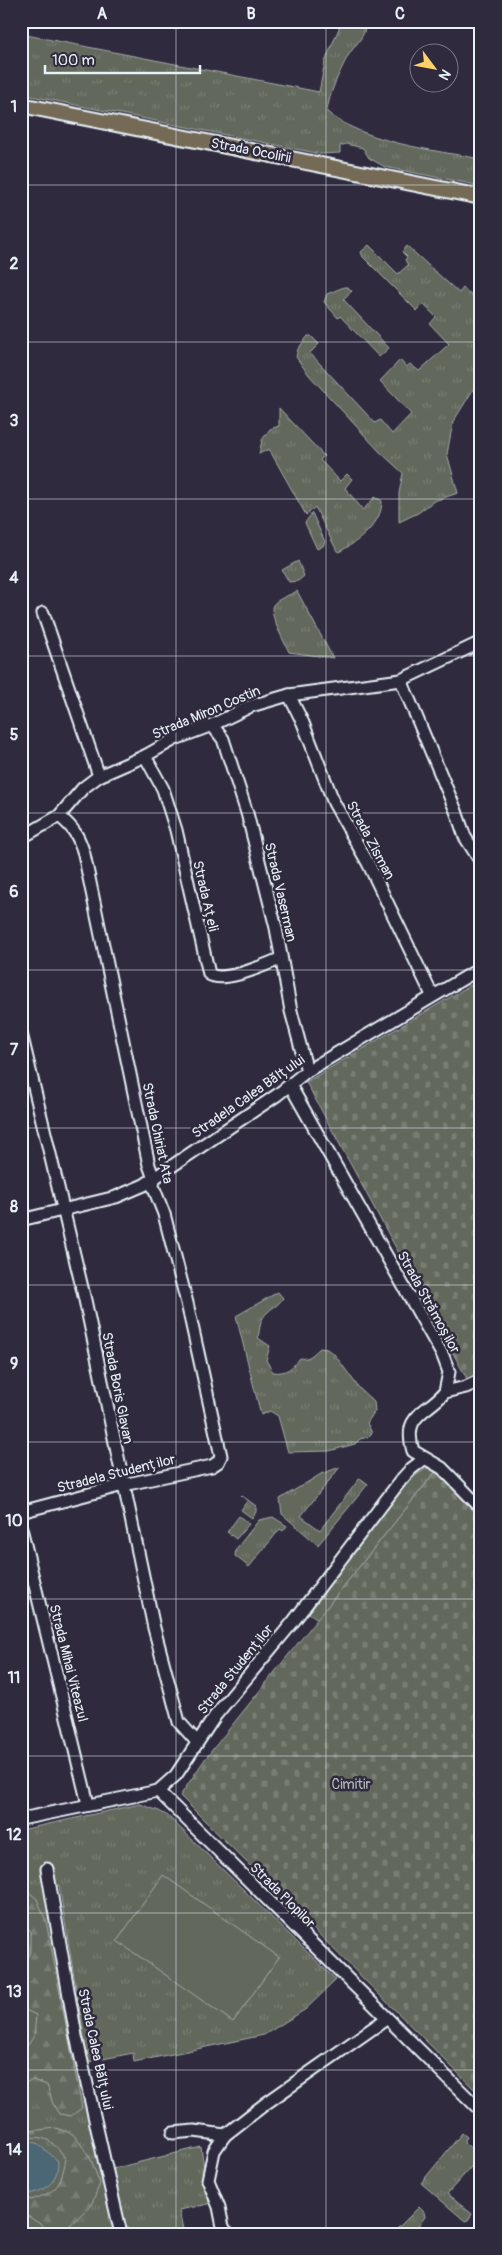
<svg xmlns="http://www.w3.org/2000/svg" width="502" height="2255" font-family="Pangolin,sans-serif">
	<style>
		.grass { fill: url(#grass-tufts); stroke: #a5acaa }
		.forest { fill: url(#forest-firs); stroke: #a5acaa }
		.cemetery { fill: url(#cemetery-stones); stroke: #a5acaa }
		.pitch { fill: #62685b; stroke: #a5acaa }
		.water { fill: #4c6674; stroke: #8a9ea9 }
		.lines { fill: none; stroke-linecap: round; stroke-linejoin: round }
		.minor-casing { stroke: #e8f1f8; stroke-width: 15 }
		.major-casing { stroke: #e8f1f8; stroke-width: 18 }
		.minor { stroke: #2f2a3d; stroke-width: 11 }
		.major { stroke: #756a55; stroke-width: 14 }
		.grid { fill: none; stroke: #e8f1f8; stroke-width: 1; stroke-opacity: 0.55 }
		.labels { text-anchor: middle; stroke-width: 5; stroke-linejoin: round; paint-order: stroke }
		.street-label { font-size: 14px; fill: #e8f1f8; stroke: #2f2a3d }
		.park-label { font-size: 14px; fill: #b2bab9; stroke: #2f2a3d }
		.neatline { fill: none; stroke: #e8f1f8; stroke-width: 2 }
		.grid-label { font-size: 16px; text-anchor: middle; font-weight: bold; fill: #e8f1f8 }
	</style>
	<defs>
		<pattern id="grass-tufts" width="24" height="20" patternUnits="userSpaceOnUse" patternTransform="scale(1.25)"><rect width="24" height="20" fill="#62685b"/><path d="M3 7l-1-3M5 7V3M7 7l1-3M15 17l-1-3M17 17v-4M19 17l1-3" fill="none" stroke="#787e73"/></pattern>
		<pattern id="forest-firs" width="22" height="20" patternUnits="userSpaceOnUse" patternTransform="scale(1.25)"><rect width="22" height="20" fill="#62685b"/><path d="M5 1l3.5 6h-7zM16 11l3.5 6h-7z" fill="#787e73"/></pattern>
		<pattern id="cemetery-stones" width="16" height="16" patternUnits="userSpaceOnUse" patternTransform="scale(1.25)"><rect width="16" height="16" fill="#62685b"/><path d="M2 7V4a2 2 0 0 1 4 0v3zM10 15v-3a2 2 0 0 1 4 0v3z" fill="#787e73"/></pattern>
	</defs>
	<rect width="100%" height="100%" fill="#2f2a3d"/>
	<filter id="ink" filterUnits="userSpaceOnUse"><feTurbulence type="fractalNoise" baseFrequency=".02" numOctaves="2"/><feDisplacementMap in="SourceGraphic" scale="10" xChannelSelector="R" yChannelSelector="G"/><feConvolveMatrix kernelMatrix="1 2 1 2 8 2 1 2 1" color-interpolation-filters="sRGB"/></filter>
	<g filter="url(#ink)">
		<g class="grass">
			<path d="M342,21H360L361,28L365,29C362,40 354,46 348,56C339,73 329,93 327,112C365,143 434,150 481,159V186L385,167L369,158L363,148L346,144L340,146V153L321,154L21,94V34L319,92L325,62Z"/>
			<path d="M369,245L398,274L408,265L405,260L407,257L402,252L407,246L459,293L463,288L481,302V377L453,422L447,454L458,493L434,501L418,513L399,522V493L403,473L379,451L309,375L296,357L298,349L308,336H311L319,344L310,353L375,423L380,420L392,434L411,414L380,381L400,360L406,367L410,364L419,371L449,344L430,324L436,317L423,304L417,311L363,257L361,252Z"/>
			<path d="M344,287H347L352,291L343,299L389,348L379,357L340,316L338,318L324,302L327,294Z"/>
			<path d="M279,408L324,456L320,460L340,481L347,474L352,479L345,488L363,510L375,497L382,501C382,524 359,541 339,552L337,551L315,507L306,515L269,449L259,454L262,440L270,429L279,426Z"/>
			<path d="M312,513L325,542L323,546L317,549L305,523Z"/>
			<path d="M298,561L304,576L298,581L289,582L282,570Z"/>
			<path d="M297,591L333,658L289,652C285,643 268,613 273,605C277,599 290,595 297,591Z"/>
			<path d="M278,1292L283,1298C278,1306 274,1306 268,1312C260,1318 260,1328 258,1338L270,1346L266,1360L273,1372C286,1374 292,1368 300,1358C309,1360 313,1354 320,1348L327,1349L335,1355L359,1388L374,1402L375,1411L367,1423L372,1433L368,1437L360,1439L355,1444L329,1451L288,1452L278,1416L270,1411L261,1415L236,1316Z"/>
			<path d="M340,1467L301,1516L320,1530L360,1478L368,1484L318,1545L282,1514L280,1499L321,1474Z"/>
			<path d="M427,1468L436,1471L318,1619L309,1613L396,1493L412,1478Z"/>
			<path d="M241,1495L256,1506V1512L252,1518L241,1510L247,1501Z"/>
			<path d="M239,1516L249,1524L236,1539L227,1532Z"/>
			<path d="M273,1517L287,1526L283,1531L280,1529L249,1567L235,1556L236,1549L259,1520Z"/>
			<path d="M140,1804L159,1811L168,1816L336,1980L306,2009L264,2035L134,2062L133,2053L88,2062L59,1885L44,1888L100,2172L201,2147L209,2204L179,2210L184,2234H21V1830Z"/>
			<path d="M462,2133L467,2137L464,2142L480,2157L447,2194L472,2214L468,2220L465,2221L421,2183Z"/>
			<path d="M419,2207L424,2212L425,2217L412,2234H402L397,2229Z"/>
		</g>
		<g class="forest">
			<path d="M21,1875L22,1886L37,1899L46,1921L82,2108L71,2116L59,2114L53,2104L47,2085L32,2080L21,2084V2047L28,2045L34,2036L36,2015L21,2008V1972L30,1952V1930L21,1924Z"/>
			<path d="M56,2128L73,2134L90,2157L100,2184L91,2205L67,2228L51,2231L23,2213L21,2210V2196L31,2200C58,2191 60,2187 66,2159C52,2140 46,2135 21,2138V2132Z"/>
		</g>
		<g class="cemetery">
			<path d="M481,979V1371L467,1379L306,1082Z"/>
			<path d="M436,1471L481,1517V2096L180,1796L205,1759Z"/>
		</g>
		<path class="pitch" d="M163,1875L279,1957L233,2022L117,1941Z"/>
		<path class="water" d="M28,2142L37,2143L58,2161C58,2182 46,2192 26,2194L21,2190V2145Z"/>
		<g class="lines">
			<g class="minor-casing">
				<g id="minor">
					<path d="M43,613L99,776"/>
					<path d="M401,680L456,811L465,837L481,862"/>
					<path d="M289,695L303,723L334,803L368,863L432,995"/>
					<path d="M212,725L223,739L247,813L276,928L291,1011L307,1071"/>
					<path d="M145,756L163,789L176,830L209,974C224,984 264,965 280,959"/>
					<path d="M21,838L59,816L83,788L99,776L145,756L175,739L212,725L251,706L289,695L401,680L481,642"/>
					<path d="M21,1033L85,1300L154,1628L179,1722L197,1742"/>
					<path d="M290,1085L443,1356L449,1372L445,1392C426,1414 402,1414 413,1451L442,1468L481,1508"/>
					<path d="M21,1220L116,1197L144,1185L277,1095L307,1071L481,968"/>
					<path d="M445,1392L466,1387L481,1380"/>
					<path d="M21,1512L123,1485L212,1466L218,1462L221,1456L187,1303L164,1214L153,1186L154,1179L149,1165L84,854C79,837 74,828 59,816"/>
					<path d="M21,1528L88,1804"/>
					<path d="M158,1791L481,2111"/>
					<path d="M21,1819L158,1791L176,1775L215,1716L293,1622L401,1480L411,1469L424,1459"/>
					<path d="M47,1869L76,2036L121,2234"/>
					<path d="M173,2133L194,2131L225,2135L265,2104L386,2019"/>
					<path d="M225,2135L214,2151L208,2180L219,2207L223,2227L228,2234"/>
				</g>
			</g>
			<g class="major-casing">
				<path id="major" d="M21,105L481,197"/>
			</g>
			<use href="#minor" class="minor"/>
			<use href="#major" class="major"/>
		</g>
	</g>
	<path class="grid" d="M176,21V2234M326,21V2234M21,185H481M21,342H481M21,499H481M21,656H481M21,813H481M21,970H481M21,1128H481M21,1285H481M21,1442H481M21,1599H481M21,1756H481M21,1913H481M21,2070H481"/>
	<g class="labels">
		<g class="street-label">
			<text transform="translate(251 150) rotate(11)" y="5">Strada Ocolirii</text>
			<text transform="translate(206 712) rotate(-23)" y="5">Strada Miron Costin</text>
			<text transform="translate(371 840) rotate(62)" y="5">Strada Zisman</text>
			<text transform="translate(281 892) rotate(77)" y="5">Strada Vaserman</text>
			<text transform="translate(206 896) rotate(77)" y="5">Strada Ațeli</text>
			<text transform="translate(248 1096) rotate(-35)" y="5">Stradela Calea Bălțului</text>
			<text transform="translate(158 1133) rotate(78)" y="5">Strada Chiriat Ata</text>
			<text transform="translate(429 1302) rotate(61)" y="5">Strada Strămoșilor</text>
			<text transform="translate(118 1388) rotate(79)" y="5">Strada Boris Glavan</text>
			<text transform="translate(116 1473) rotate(-14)" y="5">Stradela Studenților</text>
			<text transform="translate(69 1663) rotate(76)" y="5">Strada Mihai Viteazul</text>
			<text transform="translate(235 1669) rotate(-51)" y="5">Strada Studenților</text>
			<text transform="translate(283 1895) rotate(45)" y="5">Strada Plopilor</text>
			<text transform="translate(96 2049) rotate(78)" y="5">Strada Calea Bălțului</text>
		</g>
		<g class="park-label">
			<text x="351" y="1789">Cimitir</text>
		</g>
	</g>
	<rect width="502" height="2255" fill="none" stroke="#2f2a3d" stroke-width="55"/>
	<g transform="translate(434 68) rotate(122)"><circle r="24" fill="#2f2a3d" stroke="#797a88"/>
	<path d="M0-4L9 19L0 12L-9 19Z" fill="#ffd166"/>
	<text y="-8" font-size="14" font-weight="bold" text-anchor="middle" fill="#e8f1f8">N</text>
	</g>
	<path d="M45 65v8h155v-8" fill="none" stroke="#e8f1f8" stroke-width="2.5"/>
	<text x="52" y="65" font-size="15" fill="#e8f1f8" stroke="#2f2a3d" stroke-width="4" paint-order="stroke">100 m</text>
	<rect x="28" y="28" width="446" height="2200" class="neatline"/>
	<g class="grid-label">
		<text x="102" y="19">A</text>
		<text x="251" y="19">B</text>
		<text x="400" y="19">C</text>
		<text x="14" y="112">1</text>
		<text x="14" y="269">2</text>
		<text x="14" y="426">3</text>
		<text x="14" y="583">4</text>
		<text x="14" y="740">5</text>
		<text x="14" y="897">6</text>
		<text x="14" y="1055">7</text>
		<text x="14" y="1212">8</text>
		<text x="14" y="1369">9</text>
		<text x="14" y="1526">10</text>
		<text x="14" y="1683">11</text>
		<text x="14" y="1840">12</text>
		<text x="14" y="1997">13</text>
		<text x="14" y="2155">14</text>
	</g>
</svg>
